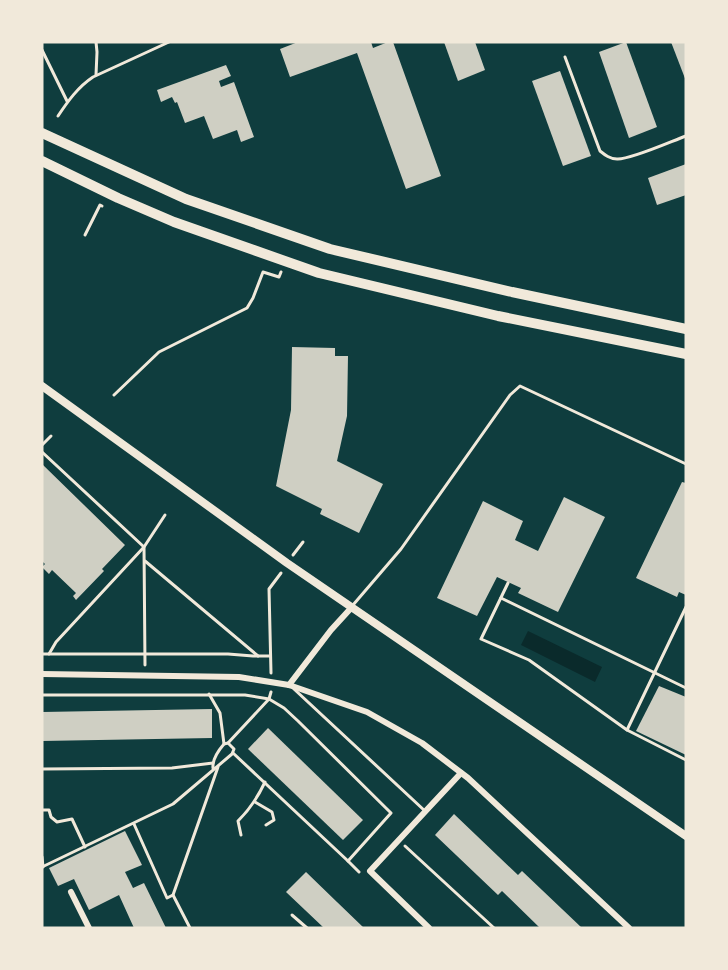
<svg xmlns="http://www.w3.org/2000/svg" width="728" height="970" font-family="'Fira Sans Condensed',sans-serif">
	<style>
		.water { fill: #0a2a2b }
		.building { fill: #cfcfc3 }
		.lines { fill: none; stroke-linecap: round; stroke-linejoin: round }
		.path { stroke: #f1e9da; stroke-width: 3 }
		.service { stroke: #f1e9da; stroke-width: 3 }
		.minor { stroke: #f1e9da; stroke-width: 6 }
		.tertiary { stroke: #f1e9da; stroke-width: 8 }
		.trunk { stroke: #f1e9da; stroke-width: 10 }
	</style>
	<rect width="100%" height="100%" fill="#0f3d3e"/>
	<path class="water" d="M528,631L602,667L595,682L521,645Z"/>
	<g class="building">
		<path d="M298,42H371L373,48L388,42H393L441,176L406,189L357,53L290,77L280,49Z"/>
		<path d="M444,42H475L485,70L458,81Z"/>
		<path d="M626,42L657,127L629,138L599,52Z"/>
		<path d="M671,42H686V81Z"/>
		<path d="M226,65L231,76L219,81L221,87L234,82L254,137L241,142L237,130L213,139L204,116L185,123L177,102L175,103L172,97L161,102L157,90Z"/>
		<path d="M560,71L591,156L563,166L532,81Z"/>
		<path d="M686,164V195L657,205L648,178Z"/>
		<path d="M292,347L335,348V356H348L347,416L337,461L383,484L359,533L320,514L322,509L276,486L291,410Z"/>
		<path d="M42,464L125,545L102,569L104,571L76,600L73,596L76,593L52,570L49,574L42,567L45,564L42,561Z"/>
		<path d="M682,482L686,483V595L679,592L677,597L636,578Z"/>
		<path d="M564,497L605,517L558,612L518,593L521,588L497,577L477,616L437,598L483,501L523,521L515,540L538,551Z"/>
		<path d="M659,686L686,697V755L636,731Z"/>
		<path d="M212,709V738L42,741V712Z"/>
		<path d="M268,728L363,820L343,840L248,749Z"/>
		<path d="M454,814L518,875L522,871L582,928H540L502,891L498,895L435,835Z"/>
		<path d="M125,831L142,865L125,872L133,888L144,883L166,928H134L119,895L89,910L74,879L58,886L49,868Z"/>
		<path d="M306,872L337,902L364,928H324L286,892Z"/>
	</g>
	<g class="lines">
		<g class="path">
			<path d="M42,50L67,101"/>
			<path d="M96,75L97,52L96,42"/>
			<path d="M58,116C68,101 78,87 93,77L169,42"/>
			<path d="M85,235L100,205L102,206"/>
			<path d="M114,395L159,352L247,308L253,298L263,272L279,277L281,272"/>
			<path d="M42,445L51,436"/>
			<path d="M42,452L144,547L145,665"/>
			<path d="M293,555L303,542"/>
			<path d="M145,561L258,656"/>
			<path d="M508,583L481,639L529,660L627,730"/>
			<path d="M501,598L686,688"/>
			<path d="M686,607L627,730L686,760"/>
			<path d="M42,654H228L253,656H270"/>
			<path d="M49,654L56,642L144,547L165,515"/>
			<path d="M271,673L269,589L281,573"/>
			<path d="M209,694L220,713L224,744"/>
			<path d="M42,695H245L269,699L284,708L298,721L391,813L348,861L359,872"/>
			<path d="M228,743L269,699L271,692"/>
			<path d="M233,753L348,861"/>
			<path d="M42,769L172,768L213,763"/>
			<path d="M255,802L272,812L274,820L266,825"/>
			<path d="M42,810H49L51,817L57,822L72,819L85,847"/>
			<path d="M134,824L167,898L173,895"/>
			<path d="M241,835L238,821C250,809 258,797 265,782"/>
			<path d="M405,846L494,928"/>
			<path d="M42,857L43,867"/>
			<path d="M42,867L173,804L232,754L234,749L228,743L224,744C218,751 212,759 213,768"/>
			<path d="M292,915L307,928"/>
			<path d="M190,928L173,895L218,767"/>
		</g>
		<g class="service">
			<path d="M565,57L600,151C605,155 610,159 617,159C630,160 672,141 686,136"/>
			<path d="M353,605L401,549L510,395L520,386L686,464"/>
			<path d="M294,689L425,811"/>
		</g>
		<g class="minor">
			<path d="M42,674L239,677L289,685L367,712L422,743L468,778L629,928"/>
			<path d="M289,685L331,630L352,607"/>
			<path d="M71,892L89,928"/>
			<path d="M429,928L370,871L461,773"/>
		</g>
		<path class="tertiary" d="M42,386L287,563L686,836"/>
		<g class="trunk">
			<path d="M42,133L186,199L330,249L512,292L686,329"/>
			<path d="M42,161L118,198L174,222L319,273L498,316L686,354"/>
		</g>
	</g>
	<rect width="728" height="970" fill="none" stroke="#f1e9da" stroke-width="87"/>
</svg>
